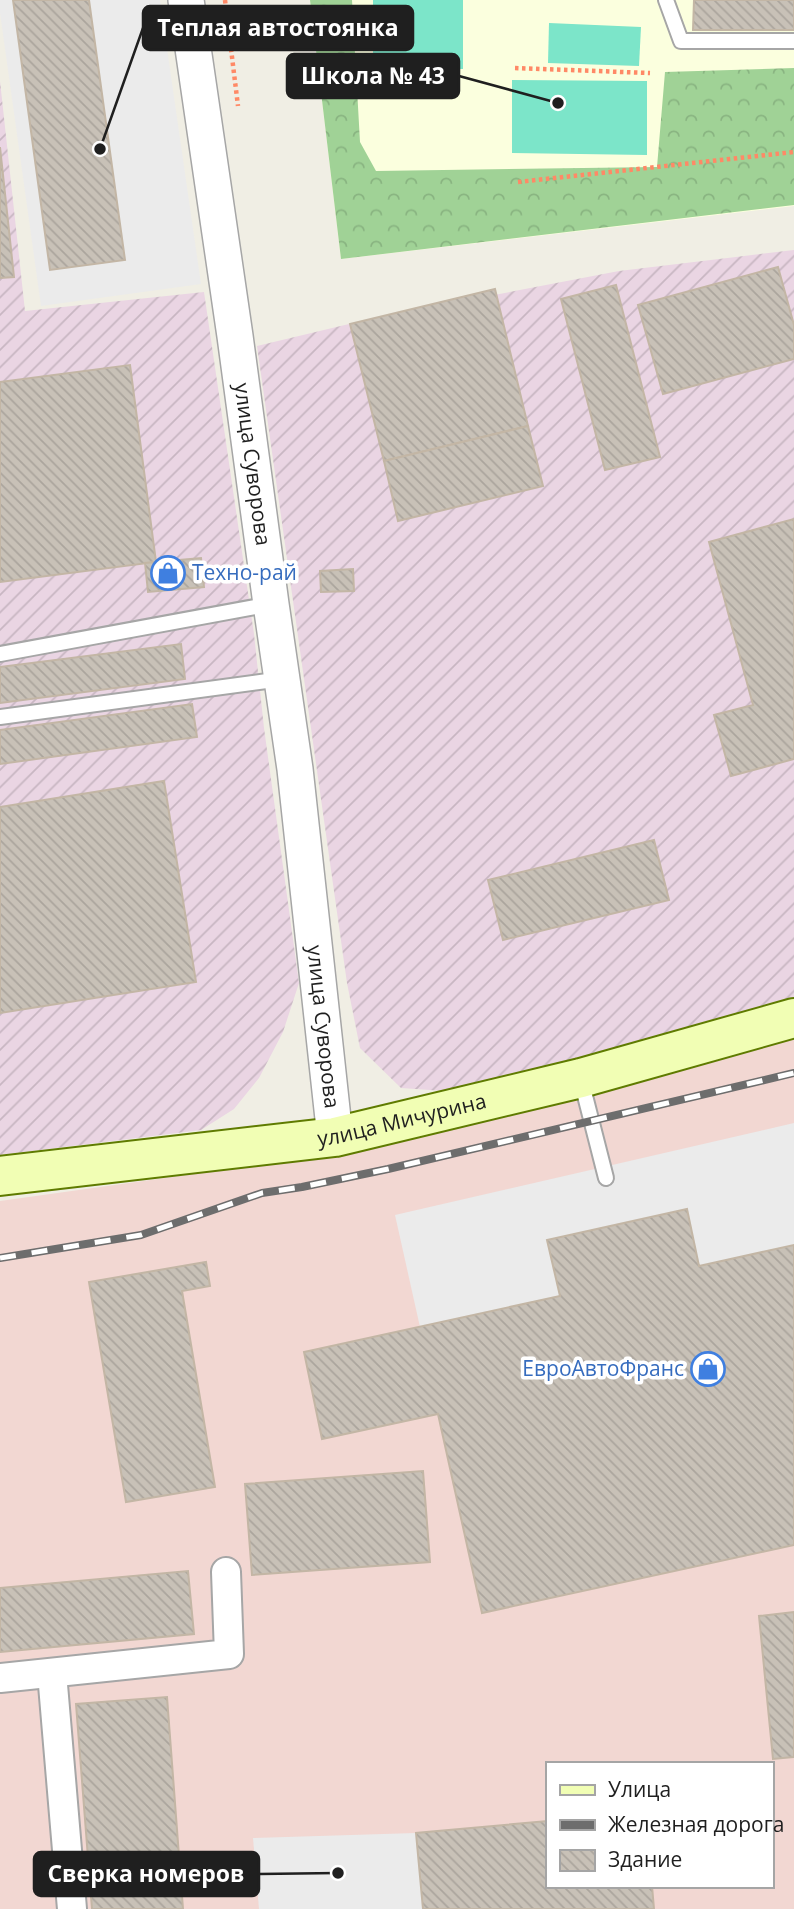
<svg xmlns="http://www.w3.org/2000/svg" width="794" height="1909" font-family="'Open Sans',sans-serif">
	<style>
		.commercial { fill: #f2d7d2; fill-rule: evenodd }
		.industrial { fill: url(#industrial-furrows) }
		.education { fill: #fbffde }
		.forest { fill: url(#forest-crowns) }
		.pitch { fill: #7ce5c9 }
		.parking { fill: #ebebeb }
		.building { fill: url(#building-back-hatch); stroke: #c3b6a5; stroke-width: 2 }
		.lines { fill: none; stroke-linecap: round; stroke-linejoin: round }
		.service-casing { stroke: #a6a6a6; stroke-width: 18 }
		.minor-casing { stroke: #a6a6a6; stroke-width: 32 }
		.tertiary-casing { stroke: #a6a6a6; stroke-width: 38 }
		.secondary-casing { stroke: #5f7b00; stroke-width: 42 }
		.path { stroke: #ff8966; stroke-width: 4.5; stroke-dasharray: 3.5 3.5; stroke-linecap: butt }
		.service { stroke: #fff; stroke-width: 14 }
		.minor { stroke: #fff; stroke-width: 28 }
		.tertiary { stroke: #fff; stroke-width: 35 }
		.secondary { stroke: #f1feb4; stroke-width: 38 }
		.rail-casing { stroke: #6d6d6d; stroke-width: 8 }
		.rail { stroke: #fff; stroke-width: 5; stroke-dasharray: 16; stroke-linecap: butt }
		.labels { text-anchor: middle; stroke-width: 7; stroke-linejoin: round; paint-order: stroke }
		.street-label { font-size: 21px; fill: #1f1f1f; stroke: #fff }
		.shop-label { font-size: 21px; fill: #366cbe; stroke: #fff; text-anchor: start }
		.leader { fill: none; stroke: #1f1f1f; stroke-width: 2.5 }
		.callout-dot { fill: #1f1f1f; stroke: #fff; stroke-width: 2.5 }
		.callout { fill: #1f1f1f; stroke: #1f1f1f; stroke-width: 2.5 }
		.callout-label { font-size: 23px; text-anchor: middle; font-weight: bold; fill: #fff }
	</style>
	<defs>
		<pattern id="industrial-furrows" width="10" height="10" patternUnits="userSpaceOnUse" patternTransform="scale(1.75)"><rect width="10" height="10" fill="#ead5e3"/><path d="M-1 1l2-2M0 10L10 0M9 11l2-2" fill="none" stroke="#c8b6c2"/></pattern>
		<pattern id="forest-crowns" width="20" height="18" patternUnits="userSpaceOnUse" patternTransform="scale(1.75)"><rect width="20" height="18" fill="#a0d296"/><path d="M2 6a3 3 0 1 1 6 0M12 15a3 3 0 1 1 6 0" fill="none" stroke="#89b481"/></pattern>
		<pattern id="building-back-hatch" width="6" height="6" patternUnits="userSpaceOnUse" patternTransform="scale(1.75)"><rect width="6" height="6" fill="#c8c1b7"/><path d="M-1 5l2 2M0 0l6 6M5-1l2 2" fill="none" stroke="#aba59d"/></pattern>
	</defs>
	<rect width="100%" height="100%" fill="#f0eee4"/>
	<path class="commercial" d="M794,1037V1909H0V1201L357,1151ZM547,1764H771V1886H547Z"/>
	<g class="industrial">
		<path d="M0,81L25,311L204,292L254,634L264,728L299,983L283,1032L259,1078L234,1109L201,1130L0,1155Z"/>
		<path d="M794,250V1004L459,1092L401,1088L360,1048L347,983L257,346L374,318L619,271Z"/>
	</g>
	<path class="education" d="M310,0H794V206L341,259Z"/>
	<path class="forest" d="M310,0H352L360,142L376,171L657,167L665,72L794,68V205L341,259Z"/>
	<g class="pitch">
		<rect x="373" y="0" width="90" height="69"/>
		<path d="M549,23L641,27L639,66L548,63Z"/>
		<path d="M512,80L647,81V155L512,153Z"/>
	</g>
	<g class="parking">
		<path d="M0,0H160L201,284L41,306L0,13Z"/>
		<path d="M794,1123V1245L420,1327L395,1215Z"/>
		<path d="M416,1833L423,1909H259L253,1838Z"/>
	</g>
	<g class="building">
		<path d="M13,0H89L125,260L50,270Z"/>
		<path d="M694,0H794V30H693Z"/>
		<path d="M0,147L14,277L0,278Z"/>
		<path d="M778,267L794,325V359L663,394L638,305Z"/>
		<path d="M616,285L660,457L605,470L561,299Z"/>
		<path d="M495,289L528,426L384,461L350,324Z"/>
		<path d="M130,365L156,562L0,582V382Z"/>
		<path d="M528,426L543,486L398,521L384,461Z"/>
		<path d="M794,519V759L731,776L714,715L753,705L709,542Z"/>
		<path d="M201,558L204,587L148,592L145,563Z"/>
		<path d="M353,569L354,591L321,592L320,571Z"/>
		<path d="M181,644L185,679L0,703V667Z"/>
		<path d="M192,704L197,737L0,764V730Z"/>
		<path d="M164,781L196,982L0,1013V807Z"/>
		<path d="M654,840L669,900L503,940L488,880Z"/>
		<path d="M687,1209L699,1266L794,1245V1545L482,1613L438,1414L322,1439L304,1352L560,1296L547,1240Z"/>
		<path d="M206,1262L210,1286L182,1291L215,1487L126,1502L89,1282Z"/>
		<path d="M423,1471L430,1562L252,1575L245,1484Z"/>
		<path d="M188,1571L194,1634L0,1652V1588Z"/>
		<path d="M794,1612V1757L773,1759L759,1616Z"/>
		<path d="M167,1697L183,1909H92L76,1704Z"/>
		<path d="M547,1821V1886H652L654,1909H423L416,1833Z"/>
	</g>
	<g class="lines">
		<g class="service-casing">
			<g id="service">
				<path d="M666,0L681,41H794"/>
				<path d="M0,654L271,604"/>
				<path d="M0,717L282,679"/>
				<path d="M581,1080L606,1178"/>
			</g>
		</g>
		<g class="minor-casing">
			<g id="minor">
				<path d="M52,1673L72,1909"/>
				<path d="M0,1678L229,1654L226,1572"/>
			</g>
		</g>
		<g class="tertiary-casing">
			<g id="tertiary">
				<path id="s1" d="M186,0L235,336L271,604L295,769L335,1137"/>
			</g>
		</g>
		<g class="secondary-casing">
			<g id="secondary">
				<path id="s2" d="M0,1176L335,1137L581,1078L794,1018"/>
			</g>
		</g>
		<g class="path">
			<path d="M225,0L238,106"/>
			<path d="M515,68L650,73"/>
			<path d="M518,182L794,152"/>
		</g>
		<use href="#service" class="service"/>
		<use href="#minor" class="minor"/>
		<use href="#tertiary" class="tertiary"/>
		<use href="#secondary" class="secondary"/>
		<g class="rail-casing">
			<path id="rail" d="M0,1258L141,1235L262,1193L302,1187L388,1169L794,1073"/>
		</g>
		<use href="#rail" class="rail"/>
	</g>
	<defs>
		<g id="shop-ring" transform="scale(1.75)"><circle r="9.5" fill="#fff" stroke="#3f7fe0" stroke-width="1.5"/><path d="M-5-2.5h2.3a2.7 3.5 0 0 1 5.4 0H5L5.5 6h-11ZM-1.5-2.5h3a1.5 2.3 0 0 0-3 0Z" fill="#3f7fe0"/></g>
	</defs>
	<g fill-rule="evenodd">
		<use href="#shop-ring" x="168" y="573"/>
		<use href="#shop-ring" x="708" y="1369"/>
	</g>
	<g class="labels">
		<g class="street-label">
			<text dy="7" stroke="none"><textPath href="#s1" startOffset="469">улица Суворова</textPath></text>
			<text dy="7" stroke="none"><textPath href="#s1" startOffset="1036">улица Суворова</textPath></text>
			<text dy="7" stroke="none"><textPath href="#s2" startOffset="406">улица Мичурина</textPath></text>
		</g>
		<g class="shop-label">
			<text x="192" y="580">Техно-рай</text>
			<text x="684" y="1376" text-anchor="end">ЕвроАвтоФранс</text>
		</g>
	</g>
	<path class="leader" d="M100 149L143 28M558 103L459 76M338 1873L259 1874"/>
	<g class="callout-dot">
		<circle cx="100" cy="149" r="7"/>
		<circle cx="558" cy="103" r="7"/>
		<circle cx="338" cy="1873" r="7"/>
	</g>
	<g class="callout">
		<rect x="143" y="6" width="270" height="44" rx="7"/>
		<rect x="287" y="54" width="172" height="44" rx="7"/>
		<rect x="34" y="1852" width="225" height="44" rx="7"/>
	</g>
	<g class="callout-label">
		<text x="278" y="36">Теплая автостоянка</text>
		<text x="373" y="84">Школа № 43</text>
		<text x="146" y="1882">Сверка номеров</text>
	</g>
	<rect x="546" y="1762" width="228" height="126" fill="#ffffff" stroke="#a5a5a5" stroke-width="2"/>
	<rect x="560" y="1785" width="35" height="10" fill="#f1feb4" stroke="#a5a5a5" stroke-width="2"/>
	<text x="608" y="1797" font-size="21" fill="#1f1f1f">Улица</text>
	<rect x="560" y="1820" width="35" height="10" fill="#6d6d6d" stroke="#a5a5a5" stroke-width="2"/>
	<text x="608" y="1832" font-size="21" fill="#1f1f1f">Железная дорога</text>
	<rect x="560" y="1850" width="35" height="21" fill="url(#building-back-hatch)" stroke="#a5a5a5" stroke-width="2"/>
	<text x="608" y="1867" font-size="21" fill="#1f1f1f">Здание</text>
</svg>
